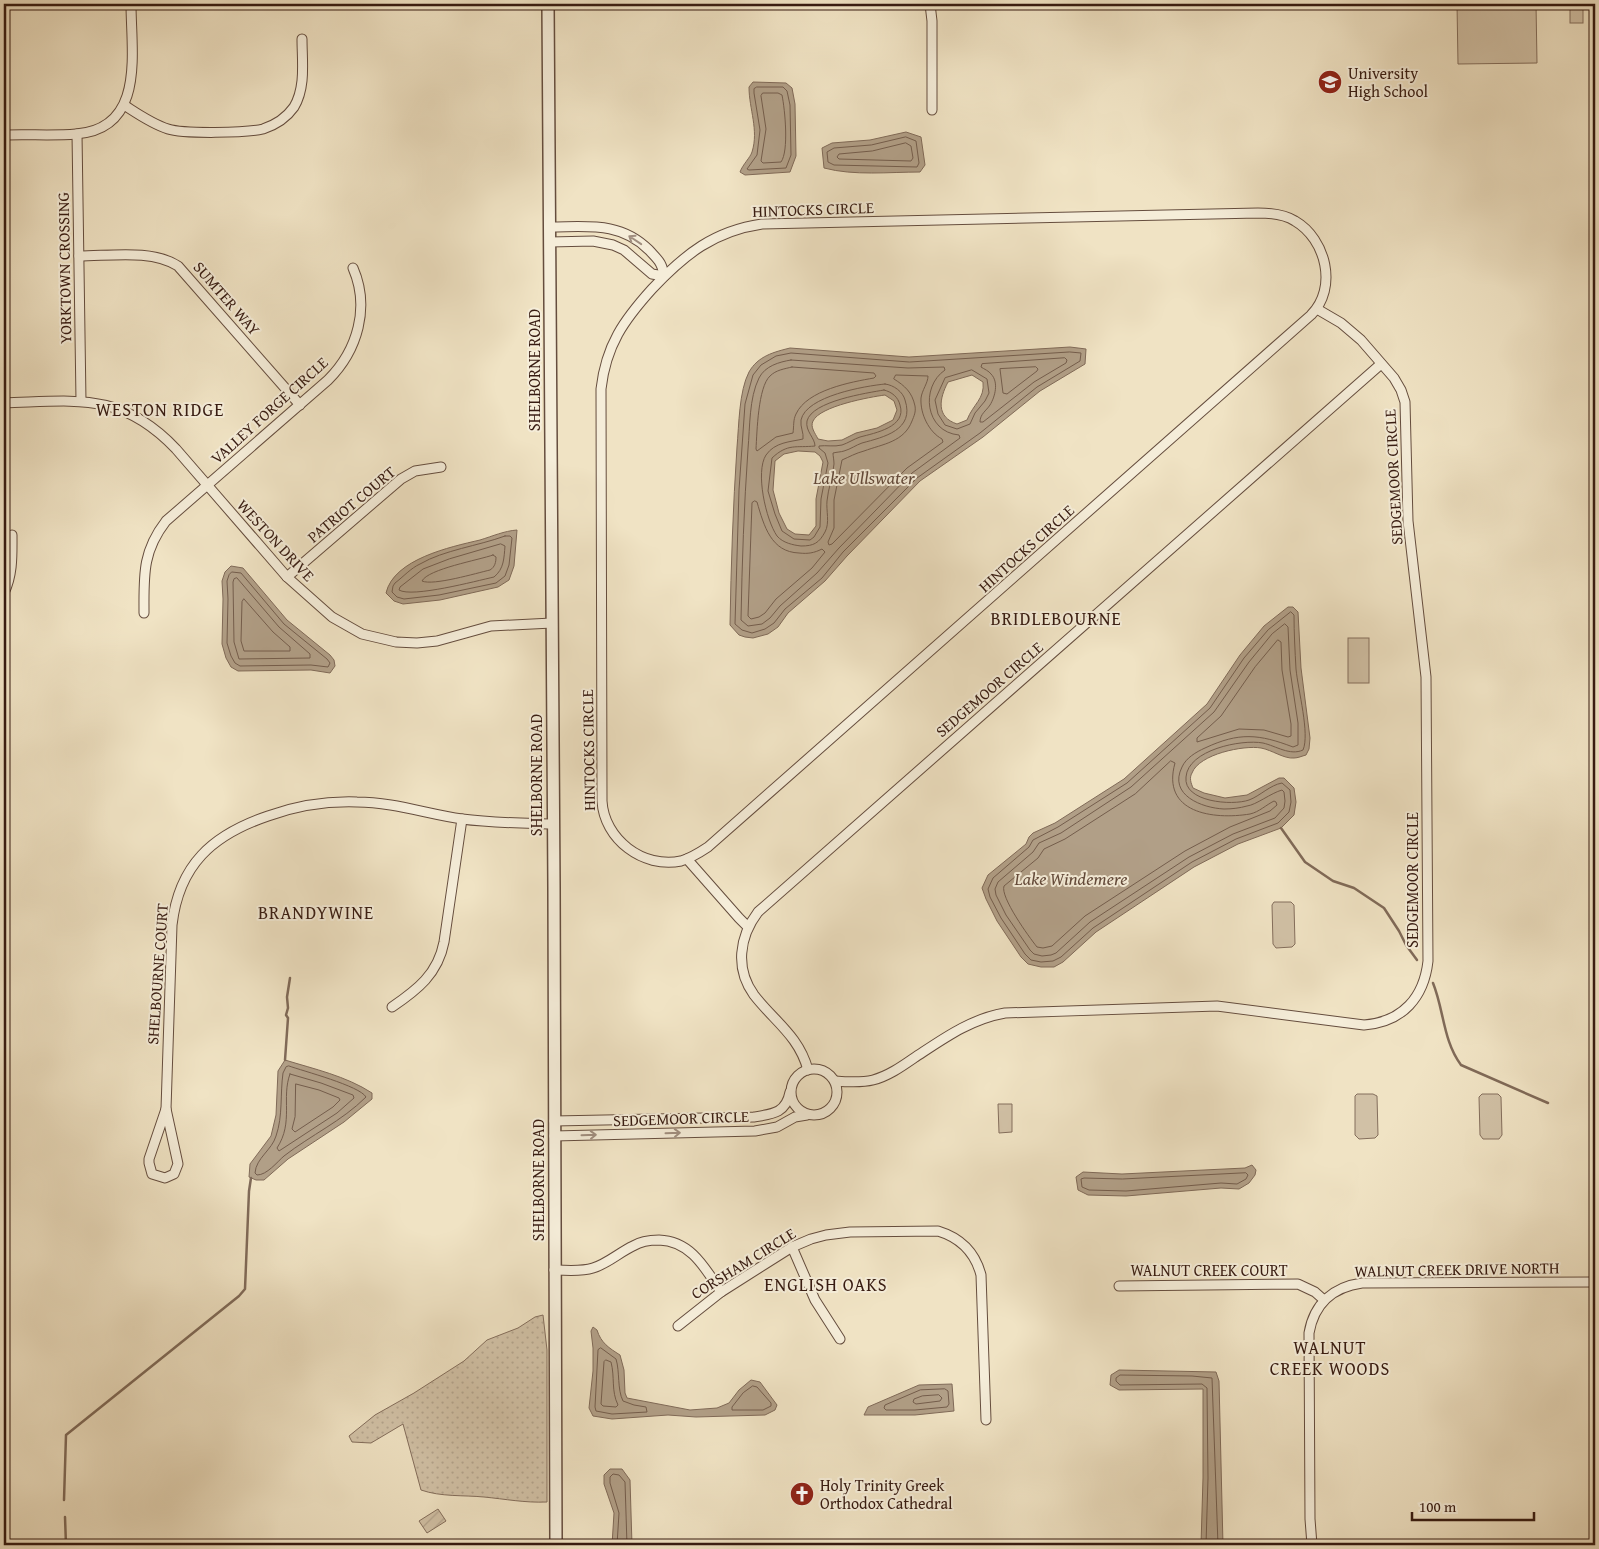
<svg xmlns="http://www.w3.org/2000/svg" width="1599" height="1549" font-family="'Gentium Book Plus',serif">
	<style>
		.grass { fill: url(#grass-dots); stroke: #846e5c }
		.garden { fill: url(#garden-furrows); stroke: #846e5c }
		.pitch { fill: #d1c1a6; stroke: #846e5c }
		.water { fill: #b19f87; stroke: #806a58; fill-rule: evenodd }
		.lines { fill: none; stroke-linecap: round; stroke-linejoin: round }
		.shore { stroke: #745d4c; stroke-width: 1 }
		.stream { stroke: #806a58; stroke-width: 2.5 }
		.minor-casing { stroke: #654d3e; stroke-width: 11 }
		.tertiary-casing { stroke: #654d3e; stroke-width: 14 }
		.minor { stroke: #f5edd9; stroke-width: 9 }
		.tertiary { stroke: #f5edd9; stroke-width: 11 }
		.oneway { stroke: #a08e7f }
		.labels { text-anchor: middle; stroke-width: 4; stroke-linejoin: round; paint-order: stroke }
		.poi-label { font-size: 16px; fill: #371b11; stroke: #f5edd9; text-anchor: start }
		.street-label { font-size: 16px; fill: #371b11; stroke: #f5edd9 }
		.neighbourhood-label { font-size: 18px; letter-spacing: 1px; fill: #371b11; stroke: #f5edd9 }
		.water-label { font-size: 18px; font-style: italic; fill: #62493a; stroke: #f5edd9 }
	</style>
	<defs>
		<pattern id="grass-dots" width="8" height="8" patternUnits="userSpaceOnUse" patternTransform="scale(1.25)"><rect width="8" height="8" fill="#d1c1a6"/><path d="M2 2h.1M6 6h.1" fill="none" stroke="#b4a58e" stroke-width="1.8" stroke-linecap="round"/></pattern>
		<pattern id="garden-furrows" width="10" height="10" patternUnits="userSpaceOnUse" patternTransform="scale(1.25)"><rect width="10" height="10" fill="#d1c1a6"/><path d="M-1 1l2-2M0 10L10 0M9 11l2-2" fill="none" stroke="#b4a58e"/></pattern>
	</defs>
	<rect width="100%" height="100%" fill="#f0e3c4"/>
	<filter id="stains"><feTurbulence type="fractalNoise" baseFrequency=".004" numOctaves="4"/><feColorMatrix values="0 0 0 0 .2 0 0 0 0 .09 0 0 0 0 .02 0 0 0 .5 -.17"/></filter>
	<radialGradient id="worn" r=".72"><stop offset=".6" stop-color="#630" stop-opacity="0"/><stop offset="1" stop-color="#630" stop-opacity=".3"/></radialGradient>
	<path class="grass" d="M543,1315L547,1350V1502C525,1503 505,1499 484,1497C463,1495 441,1497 421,1490L403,1424L371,1443L352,1442L349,1436L375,1415L414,1393L464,1361L487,1340L518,1328L535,1317Z"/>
	<path class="garden" d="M438,1509L446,1521L427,1533L419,1521Z"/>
	<g class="pitch">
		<path d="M1457,4H1536L1537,63L1458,64Z"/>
		<rect x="1570" y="4" width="13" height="19"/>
		<rect x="1348" y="638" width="21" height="45"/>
		<path d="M1274,902H1291L1294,905L1295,944L1292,947L1276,948L1273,944L1272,905Z"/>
		<path d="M1357,1094H1373L1377,1096L1378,1135L1375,1138L1359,1139L1355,1135V1096Z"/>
		<path d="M1482,1094H1498L1501,1097L1502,1135L1499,1139H1483L1480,1135L1479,1097Z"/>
		<path d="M998,1104H1012V1132L999,1133Z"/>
	</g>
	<g class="water">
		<path d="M753,82L786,83L792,88L795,104L796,156L790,172L745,175L740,172C743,164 750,158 752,152C759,130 749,109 749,87Z"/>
		<path d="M906,132L921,137L925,165L920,172C889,172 854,176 824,168L822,148L832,143L870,140Z"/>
		<path d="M1070,347L1086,349L1085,364L1040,391L983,437L920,481L847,556L825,581L788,613L778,627L768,634L753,638L745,637L739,635L730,625C731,566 733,506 737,447C739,425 739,391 749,372C758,356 774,352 790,348L909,357ZM972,375L983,382C985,399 973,404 967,420L957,424C936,417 939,399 948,382ZM885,395L894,401L897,410L893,420L877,428L856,433L842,440L828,441L818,439C815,433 810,427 813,421C820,406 870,397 885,395ZM798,451L815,452L820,456L823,462L816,499V526L809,535L795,534L787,529L779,513L773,490L775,461L784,454Z"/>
		<path d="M517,530L514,566L509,580L498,587L440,600L403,604L394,601L386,593C394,559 450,547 480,540C493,536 504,531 517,530Z"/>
		<path d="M231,566L243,568L287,620L330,655L334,660L335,666L330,673L311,670L238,671L231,667L226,658L222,644L223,599L222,581L225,572Z"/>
		<path d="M1288,607H1293L1298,612L1301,668L1310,738L1309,749L1306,755C1302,756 1298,758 1294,758C1284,759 1272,750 1261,748C1244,745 1199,754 1192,773C1189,778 1191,783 1193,788L1204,793L1225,798L1247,795L1279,778H1284L1294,788L1296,802L1294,815L1281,828L1238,844L1194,867L1096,932L1063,962L1054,967H1041L1028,964L1021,957L997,921L986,899L982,888L988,875L1026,844L1029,837L1033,833L1055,823L1124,779L1207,704L1240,655L1264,626Z"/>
		<path d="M285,1060C314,1069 346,1076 372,1093V1099L344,1122L288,1159L264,1180H256L249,1177L250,1164L271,1136L276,1115L278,1071Z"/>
		<path d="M1252,1165L1256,1170L1255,1175L1249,1183L1239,1189L1221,1188L1126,1196L1088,1195L1078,1190L1076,1177L1083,1172L1122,1174L1245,1168Z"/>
		<path d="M593,1327L597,1330C601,1343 609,1348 620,1355L624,1370L625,1393L627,1398L690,1410L717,1408L729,1403L739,1390L751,1380L760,1382L777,1405L775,1410L765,1415L696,1417L668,1415L612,1419L593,1416L589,1408L593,1371V1348L591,1331Z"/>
		<path d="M1119,1370L1216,1372L1219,1381L1223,1545H1201L1203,1478V1389L1119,1390L1110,1385L1111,1375Z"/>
		<path d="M952,1384L954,1411L915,1415H864L868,1407L919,1385Z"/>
		<path d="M610,1469H622L630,1480L632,1545H612L614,1513L604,1484V1475Z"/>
	</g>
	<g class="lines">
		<g class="shore">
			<path d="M757,87H783L787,91L790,105L791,155L786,168L749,170L747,169L757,155L760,130L754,93V89Z"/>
			<path d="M763,93H778L782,95C785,110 789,151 781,162L763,163L761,161L766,129L761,96Z"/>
			<path d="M906,137L916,141L919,163L917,167L834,165L828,162L827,152L834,148L871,145Z"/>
			<path d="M906,143L911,146L913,158L911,161L839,159L837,157L839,154L872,151Z"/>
			<path d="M1070,352L1081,353L1080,361L1037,387L980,433L917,478L843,552L822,578L785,609L774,623L765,629L752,633L742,630L735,624L739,490L745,404L753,375L761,365L776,356L791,353L909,362Z"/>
			<path d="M1065,358L1067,360L1066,363L1034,382L983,422H980C980,414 986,411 990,405C995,397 999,382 991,374C989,371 984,369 981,367L982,364Z"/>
			<path d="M791,360L908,368L944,367L945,370C920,387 925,432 959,435L960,438L912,473L839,548L817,573L780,606L770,618L762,624L748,626L741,620C742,563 744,506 748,449C750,427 749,398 759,378C765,366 779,362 791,360Z"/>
			<path d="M792,367L874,373L876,376L874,378C851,382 807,390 796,414C793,420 794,426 793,433L776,437L757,451L756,449C757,432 758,387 770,376C776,370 784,369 792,367Z"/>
			<path d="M1036,367L1038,369L1037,371L1007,394L1003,393L1000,369Z"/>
			<path d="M972,370L987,379L989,393L985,401L975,413L970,424L957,429L945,425L938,414L935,400L945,378Z"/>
			<path d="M896,375L928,376C928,383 922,390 921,398C920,414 929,432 942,439L943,442L907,468L832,544L829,545L828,542L834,528V500L842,460C849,457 856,453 864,451C883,444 904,442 912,421C914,416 916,412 915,406C912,392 905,386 894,379Z"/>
			<path d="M885,384C894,385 903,392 905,400C915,430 884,437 862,443C856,445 851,449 844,451C841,452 837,452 833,453C833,456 834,460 834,464C833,476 828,489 827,501C826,510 830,523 825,532C819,543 814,546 801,546C793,545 783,543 777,536C766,520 755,472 766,455C775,442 790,442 803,439C804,433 800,427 801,420C806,396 865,386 885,384Z"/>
			<path d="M884,390C892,392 898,397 900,405C907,427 875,433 860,437C854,439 848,443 842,445C834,447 826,445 819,446V448L825,453L828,463L821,499L820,527L814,537L810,540L794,539L782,531L775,514L768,491L772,458C788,443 796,448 815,446C815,438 805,431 807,421C812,401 867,393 884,390Z"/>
			<path d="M755,501L757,502C764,526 771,552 799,553C808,554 814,553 822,549L825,552L812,568L776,599L765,613L759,617L751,619L748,616L752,503Z"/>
			<path d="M505,536H510L512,538L509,565L505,576L496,583L439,595L404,599L397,597L392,592L393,586L395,583C403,577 411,568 420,564C444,550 478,546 505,536Z"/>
			<path d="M501,544L505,546C504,558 504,569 494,577C476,581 412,598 399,590L400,587L423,569L449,559Z"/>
			<path d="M493,555L496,557C496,562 495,567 490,570C477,573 433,586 422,581C428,569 479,560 493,555Z"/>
			<path d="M232,572L241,573L284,624L327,659L330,663L328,667L311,665L240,666L235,663L231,656L227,643L228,599L227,581L229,575Z"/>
			<path d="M237,578L279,627L310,654V658L239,659L234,642L233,582L234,579Z"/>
			<path d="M244,599L273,632L290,647V651H244L241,641L242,602Z"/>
			<path d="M1291,612L1294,615C1294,633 1295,651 1296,669C1298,690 1310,734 1303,750C1290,756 1276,746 1263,743C1241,739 1188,750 1186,777C1183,802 1232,806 1249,800C1260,796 1270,785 1282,783L1290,790L1291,802L1289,812L1278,823L1236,839L1192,862L1093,928L1061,957L1053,961L1041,962L1031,960L1025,954L1001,918L990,897L988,889L993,878L1029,847L1033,840L1058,827L1127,783L1210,708L1244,658L1268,630Z"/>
			<path d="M1285,624L1288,627L1290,670L1298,723V745L1293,747C1259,734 1239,732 1205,748C1196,752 1186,758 1182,767C1168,795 1202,808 1224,809C1232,809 1240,808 1247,806C1256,805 1271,793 1282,790L1284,792L1285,801L1284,808L1275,818L1233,834L1189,857L1090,922L1056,953L1051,955L1042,956L1034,954L1030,950L1006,915L996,895L995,889L998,882L1033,852L1039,843L1061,833L1131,787L1214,712L1249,662L1272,634Z"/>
			<path d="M1278,640L1281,642L1282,670L1291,724V736L1288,737L1264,730L1239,729L1197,742V738L1221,716L1255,667Z"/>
			<path d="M1171,761L1175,763C1161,813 1213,820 1250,814C1259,812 1266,805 1274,801L1276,802L1277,805L1270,811L1230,827L1185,851L1085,916L1052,946L1043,948L1037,947C1029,937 1000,897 1004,886L1038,858L1044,849L1065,839L1135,794Z"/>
			<path d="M289,1066C303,1071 360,1086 366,1097C342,1121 311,1135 284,1156C277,1162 267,1175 257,1175L255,1173C256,1158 272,1150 276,1136C283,1116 280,1094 283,1073L286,1067Z"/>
			<path d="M290,1074L321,1083L353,1095L354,1098L337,1113L279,1151L277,1148C294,1122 281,1098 290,1074Z"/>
			<path d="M296,1084L319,1090L339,1098L340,1100L333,1107L295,1132L292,1129L295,1117Z"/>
			<path d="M1246,1173L1248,1175L1246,1179L1237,1184L1221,1183L1126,1191L1089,1190L1082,1187L1081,1179L1084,1178L1122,1179Z"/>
			<path d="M601,1348L616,1359C620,1372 617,1389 623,1401L634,1405L646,1407L647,1412L612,1414L596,1411L595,1407L598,1350Z"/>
			<path d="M606,1360L611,1362C615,1377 611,1391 618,1405L616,1407L603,1406L601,1404L604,1362Z"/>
			<path d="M753,1386L757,1387L771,1403V1406L763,1410H732V1407L743,1393Z"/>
			<path d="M945,1389L948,1391L949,1404L947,1407L915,1410H886L884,1408L885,1405L920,1390Z"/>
			<path d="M939,1395L942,1398L940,1401L916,1404L913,1402L914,1399L922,1396Z"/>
			<path d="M617,1545L619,1513L610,1483V1477L613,1474L619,1475L625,1482L627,1545"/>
			<path d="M1206,1545L1208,1478L1207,1388L1202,1384L1120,1385L1116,1381V1378L1120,1375L1192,1376L1212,1378L1218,1545"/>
		</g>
		<g class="stream">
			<path d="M1281,828L1305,862L1333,881L1354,888L1384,908L1399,931L1406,945L1417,960"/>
			<path d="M1433,983C1444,1010 1443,1041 1461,1065L1548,1103"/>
			<path d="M285,1060L288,1018L286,1015L288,1008L287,997L290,978"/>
			<path d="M64,1500L66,1435L239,1296L245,1289L249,1191L251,1178"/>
			<path d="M65,1517L66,1545"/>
		</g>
		<g class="minor-casing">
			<g id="minor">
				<path d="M930,4L932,21V110"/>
				<path d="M124,105C138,114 152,124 168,129C183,134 247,133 263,129C275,125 287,117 294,107C306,87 302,61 302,39"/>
				<path d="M77,134L81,401"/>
				<path d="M4,135C28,134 53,136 76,134C146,129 131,52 131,4"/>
				<path d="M1258,213C1270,213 1284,214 1295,221C1326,239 1338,288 1311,315L708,847C699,853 691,858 681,861C643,869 604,839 602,801L601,389C606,345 624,320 652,289C685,254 714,231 762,224Z"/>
				<path d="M550,227C587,227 620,221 649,250C658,260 662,262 664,276"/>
				<path d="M550,242L593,241L613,245L624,250L652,274L664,276"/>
				<path d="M79,256C110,256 152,249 178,266L300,405"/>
				<path d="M4,403C76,401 121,391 176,449L287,577L332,617L362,634L396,642L417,643L437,641L491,626L552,623"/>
				<path d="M287,577L401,479L415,471L441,467"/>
				<path d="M4,593C13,574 12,555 12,535"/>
				<path d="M144,613C144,576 142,552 166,521L328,380C358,350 370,307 353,268"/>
				<path d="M687,859L739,918L748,927"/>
				<path d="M392,1007C417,990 438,974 444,942L462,819"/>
				<circle cx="814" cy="1092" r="23"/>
				<path d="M808,1070C799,1036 774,1021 754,995C735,969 739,937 758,912L1381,364"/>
				<path d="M835,1081C847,1082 861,1083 873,1080C888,1076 901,1067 914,1058C943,1039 970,1019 1005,1013L1217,1006L1364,1025C1403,1022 1424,997 1428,961L1426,677L1408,521L1405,402L1401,390L1394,378L1361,340L1341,323L1317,309"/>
				<path d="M166,1109L172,925C179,865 212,835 268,816C296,806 327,801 357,802C393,802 427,814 462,819C492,823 522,823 553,824"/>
				<path d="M166,1109L178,1164L174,1174L165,1178L152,1174L149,1163V1159Z"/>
				<path d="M554,1121L754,1117C773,1114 786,1113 790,1092"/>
				<path d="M554,1136L755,1131L777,1127L795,1117L807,1115"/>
				<path d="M792,1247L815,1300L840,1339"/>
				<path d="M554,1270C567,1270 580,1272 593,1268C607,1264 620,1252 633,1246C641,1241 649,1240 659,1240C691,1241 705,1268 721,1292"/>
				<path d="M1119,1286L1298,1284L1315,1292L1324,1300"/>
				<path d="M678,1326L721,1292L792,1247L811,1239L826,1235L850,1232L938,1231C961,1238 975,1252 981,1275L986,1420"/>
				<path d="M1312,1545L1310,1519L1309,1333C1314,1304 1333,1287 1362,1283L1595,1282"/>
			</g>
		</g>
		<g class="tertiary-casing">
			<path id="tertiary" d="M548,4L554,887L556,1545"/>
		</g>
		<use href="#minor" class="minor"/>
		<use href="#tertiary" class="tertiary"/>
	</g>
	<defs><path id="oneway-shaft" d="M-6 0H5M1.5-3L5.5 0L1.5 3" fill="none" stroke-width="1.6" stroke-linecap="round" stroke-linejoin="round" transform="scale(1.25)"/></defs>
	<g class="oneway">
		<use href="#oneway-shaft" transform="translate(635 240) rotate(-146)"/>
		<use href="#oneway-shaft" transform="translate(673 1133) rotate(-2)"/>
		<use href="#oneway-shaft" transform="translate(589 1135) rotate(-2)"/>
	</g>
	<defs>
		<g id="school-disc" transform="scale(1.25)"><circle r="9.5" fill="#8f2418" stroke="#f5edd9"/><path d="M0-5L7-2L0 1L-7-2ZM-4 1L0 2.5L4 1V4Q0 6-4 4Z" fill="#fff"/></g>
		<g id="church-disc" transform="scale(1.25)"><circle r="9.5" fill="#8f2418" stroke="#f5edd9"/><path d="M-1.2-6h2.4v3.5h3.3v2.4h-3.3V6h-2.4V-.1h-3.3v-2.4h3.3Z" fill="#fff"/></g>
	</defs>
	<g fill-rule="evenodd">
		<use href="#school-disc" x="1330" y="82"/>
		<use href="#church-disc" x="802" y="1494"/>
	</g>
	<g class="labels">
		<g class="poi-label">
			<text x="1348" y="79">University<tspan x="1348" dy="18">High School</tspan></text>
			<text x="820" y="1491">Holy Trinity Greek<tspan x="820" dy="18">Orthodox Cathedral</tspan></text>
		</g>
		<g class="street-label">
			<text transform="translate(813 209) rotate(-2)" y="6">HINTOCKS CIRCLE</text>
			<text transform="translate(64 268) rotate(-91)" y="6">YORKTOWN CROSSING</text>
			<text transform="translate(227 298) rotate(49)" y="6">SUMTER WAY</text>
			<text transform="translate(534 370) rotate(-90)" y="6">SHELBORNE ROAD</text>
			<text transform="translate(269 410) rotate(-42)" y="6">VALLEY FORGE CIRCLE</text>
			<text transform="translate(1393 477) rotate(-93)" y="6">SEDGEMOOR CIRCLE</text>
			<text transform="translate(351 504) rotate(-40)" y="6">PATRIOT COURT</text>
			<text transform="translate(276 540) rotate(47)" y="6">WESTON DRIVE</text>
			<text transform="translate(1026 548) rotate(-42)" y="6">HINTOCKS CIRCLE</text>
			<text transform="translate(989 689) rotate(-41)" y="6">SEDGEMOOR CIRCLE</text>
			<text transform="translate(588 750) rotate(-91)" y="6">HINTOCKS CIRCLE</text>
			<text transform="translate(536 775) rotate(-90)" y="6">SHELBORNE ROAD</text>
			<text transform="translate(1412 880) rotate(-90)" y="6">SEDGEMOOR CIRCLE</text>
			<text transform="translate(157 974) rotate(-86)" y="6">SHELBOURNE COURT</text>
			<text transform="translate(681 1118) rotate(-2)" y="6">SEDGEMOOR CIRCLE</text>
			<text transform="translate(538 1180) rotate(-90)" y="6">SHELBORNE ROAD</text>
			<text transform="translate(743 1263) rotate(-32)" y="6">CORSHAM CIRCLE</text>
			<text transform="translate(1457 1269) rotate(-1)" y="6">WALNUT CREEK DRIVE NORTH</text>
			<text x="1209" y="1276">WALNUT CREEK COURT</text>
		</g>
		<g class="neighbourhood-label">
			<text x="160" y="416">WESTON RIDGE</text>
			<text x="1056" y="625">BRIDLEBOURNE</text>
			<text x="316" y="919">BRANDYWINE</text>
			<text x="826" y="1291">ENGLISH OAKS</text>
			<text x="1330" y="1354">WALNUT<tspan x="1330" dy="21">CREEK WOODS</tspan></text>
		</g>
		<g class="water-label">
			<text x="864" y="484">Lake Ullswater</text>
			<text x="1071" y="885">Lake Windemere</text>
		</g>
	</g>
	<rect width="1599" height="1549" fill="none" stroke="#f0e3c4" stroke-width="20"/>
	<rect x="5" y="5" width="1589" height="1539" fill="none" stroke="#371b11" stroke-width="2.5"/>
	<rect x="10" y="10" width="1579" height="1529" fill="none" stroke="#371b11"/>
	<path d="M1412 1512v8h122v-8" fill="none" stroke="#371b11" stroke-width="2.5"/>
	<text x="1419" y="1512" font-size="15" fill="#371b11" stroke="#f5edd9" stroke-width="4" paint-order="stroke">100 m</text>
	<rect width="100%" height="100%" filter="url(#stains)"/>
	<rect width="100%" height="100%" fill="url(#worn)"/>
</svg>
